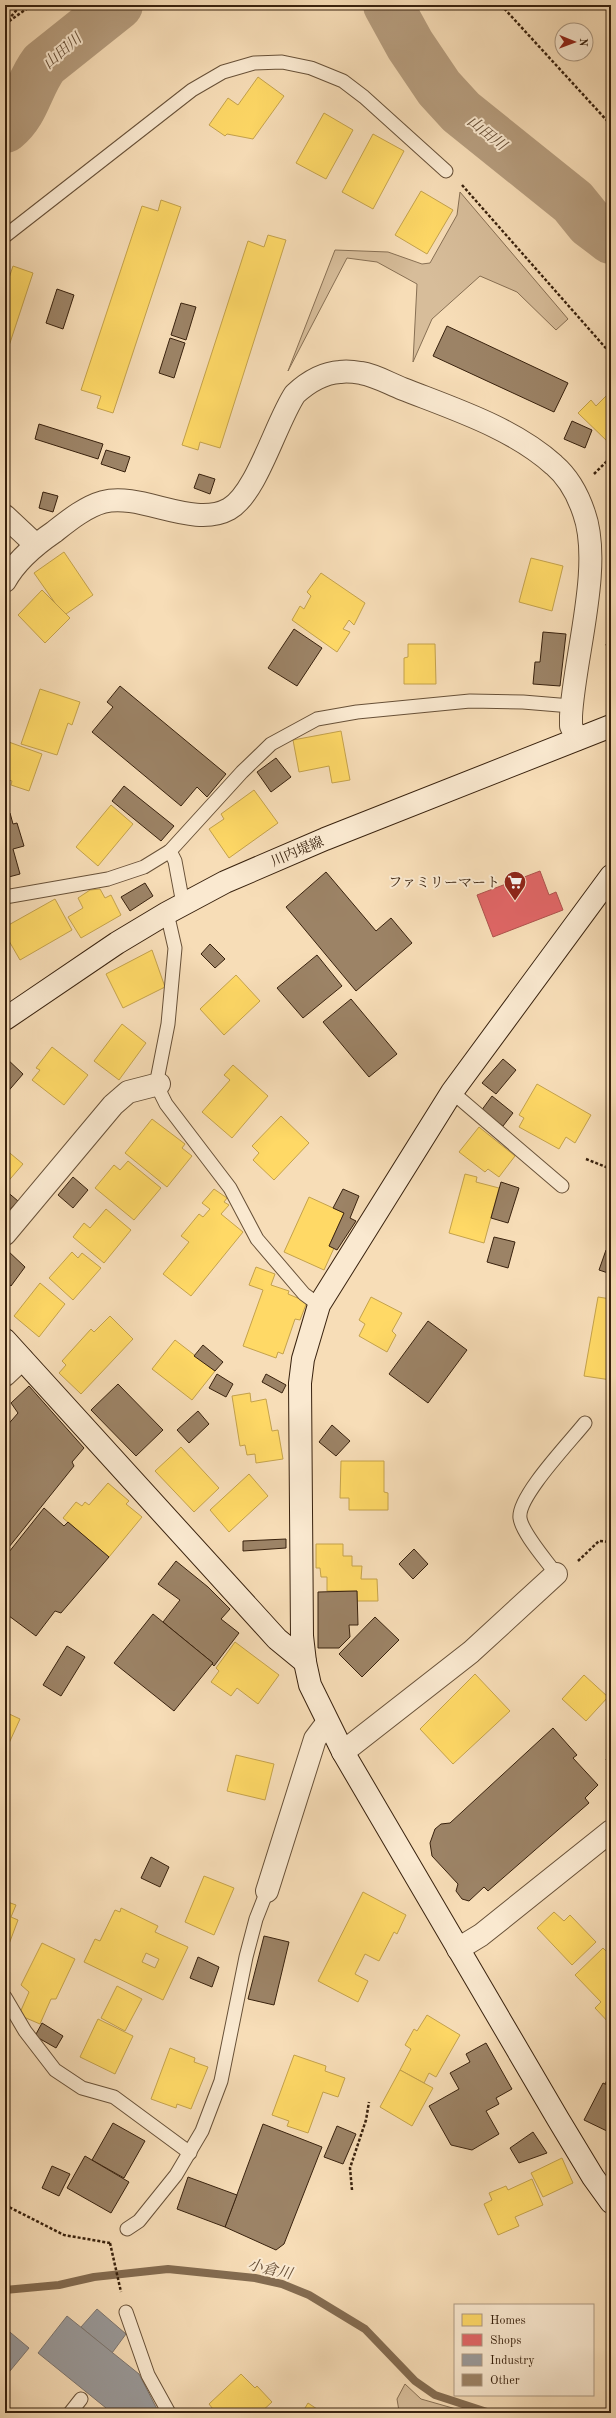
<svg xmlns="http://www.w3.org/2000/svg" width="616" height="2418" font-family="'Old Standard TT','Noto Serif JP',serif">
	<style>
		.green { fill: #d7bd9a; stroke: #887054 }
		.homes { fill: #ffd966; stroke: #c4a24c; fill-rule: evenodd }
		.shops { fill: #e06666; stroke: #ae524c }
		.industry { fill: #999; stroke: #7c756f }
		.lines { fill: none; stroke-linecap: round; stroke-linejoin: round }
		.stream { stroke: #846c51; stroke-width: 8 }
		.river { stroke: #b69d7e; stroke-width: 50 }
		.building { fill: #9c8366; stroke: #39220e }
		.lane-casing { stroke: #685138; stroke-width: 15 }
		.street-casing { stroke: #685138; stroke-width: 24 }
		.secondary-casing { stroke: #39220e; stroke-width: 24 }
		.path { stroke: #39220e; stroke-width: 2.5; stroke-dasharray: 3 2; stroke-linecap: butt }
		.lane { stroke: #fae9d0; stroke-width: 13 }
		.street { stroke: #fae9d0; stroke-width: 22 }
		.secondary { stroke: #fae9d0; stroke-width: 22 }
		.labels { text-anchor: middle; stroke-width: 4; stroke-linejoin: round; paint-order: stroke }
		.street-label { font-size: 14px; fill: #39220e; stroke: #fae9d0 }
		.poi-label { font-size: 14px; fill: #39220e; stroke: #fae9d0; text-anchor: end }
		.water-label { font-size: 15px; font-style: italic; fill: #654d35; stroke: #fae9d0 }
	</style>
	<rect width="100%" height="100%" fill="#f7ddb7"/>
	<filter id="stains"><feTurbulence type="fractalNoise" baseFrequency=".005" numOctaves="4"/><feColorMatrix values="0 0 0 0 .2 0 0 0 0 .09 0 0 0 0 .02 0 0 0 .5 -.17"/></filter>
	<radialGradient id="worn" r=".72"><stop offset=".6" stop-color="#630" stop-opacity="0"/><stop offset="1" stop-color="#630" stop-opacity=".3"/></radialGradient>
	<g class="green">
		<path d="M460,192L568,319L556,330L517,292L480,276L432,319L413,362L417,284L377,262L347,258L288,371L335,250L388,252L422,264L430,263L457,215Z"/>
		<path d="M405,2384L421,2399L470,2413H402L399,2411L397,2399Z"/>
	</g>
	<g class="homes">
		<path d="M258,77L284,96L253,139L227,134L225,136L209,125L228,98L238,105Z"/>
		<path d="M324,113L353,130L326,179L296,163Z"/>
		<path d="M373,134L404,151L373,209L342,192Z"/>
		<path d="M421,191L453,210L427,254L395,235Z"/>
		<path d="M161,200L181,207L113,413L97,408L101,396L81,390L142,206L158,211Z"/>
		<path d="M268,235L286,240L220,448L200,442L198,450L182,445L248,241L264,247Z"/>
		<path d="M13,266L33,273L5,358V279L8,281Z"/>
		<path d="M610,392L611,439L608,442L578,413L591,400L596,406Z"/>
		<path d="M64,552L93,595L66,614L55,603L34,573Z"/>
		<path d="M531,558L563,566L552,611L519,602Z"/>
		<path d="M321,573L365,603L354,625L349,620L343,629L350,632L337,652L292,620L300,606L304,609L311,596L307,592Z"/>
		<path d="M42,590L70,618L45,643L18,615Z"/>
		<path d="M408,644H435L436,684H404V658L408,657Z"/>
		<path d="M40,689L80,702L72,725L68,723L57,755L21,744Z"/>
		<path d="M341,731L350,780L332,783L329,766L299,772L293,740Z"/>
		<path d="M6,741L42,754L29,791L11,785L12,781L5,779Z"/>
		<path d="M254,790L278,823L229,858L209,829L224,819L221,814Z"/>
		<path d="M111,805L133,824L98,866L76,847Z"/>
		<path d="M100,889L105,898L111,895L121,915L81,938L68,917L83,908L78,898L90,890Z"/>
		<path d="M55,899L72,930L20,960L5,934V927Z"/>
		<path d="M152,950L165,987L123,1008L106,974Z"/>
		<path d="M236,975L260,1001L224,1035L200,1009Z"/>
		<path d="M122,1024L146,1043L119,1080L94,1061Z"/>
		<path d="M52,1047L88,1075L64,1105L32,1080L40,1070L36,1068Z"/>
		<path d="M233,1065L268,1096L232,1138L202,1112L230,1080L224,1075Z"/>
		<path d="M537,1084L591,1115L575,1143L566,1137L559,1149L519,1127L524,1118L519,1115Z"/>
		<path d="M281,1116L309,1143L274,1180L253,1160L259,1153L252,1146Z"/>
		<path d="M152,1119L185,1144L182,1148L192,1156L167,1187L125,1153Z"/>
		<path d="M479,1127L515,1156L499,1177L488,1169L485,1172L459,1152Z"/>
		<path d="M5,1149L23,1164L5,1185Z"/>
		<path d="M128,1161L161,1188L134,1220L95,1188L114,1165L120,1170Z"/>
		<path d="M465,1174L477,1177L476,1182L499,1188L484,1243L449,1233Z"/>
		<path d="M214,1189L227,1198L224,1202L229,1205L221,1214L243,1232L191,1296L163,1274L189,1242L181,1236L199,1214L203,1217L210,1209L202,1203Z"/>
		<path d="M309,1197L344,1213L329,1246L334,1248L324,1270L284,1252Z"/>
		<path d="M106,1209L131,1230L104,1263L73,1237L84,1223L90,1228Z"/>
		<path d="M72,1252L78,1258L82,1253L101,1268L73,1300L49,1278Z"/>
		<path d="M256,1267L275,1274L271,1285L289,1291L288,1294L307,1302L300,1320L295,1319L283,1354L278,1352L276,1358L243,1346L263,1290L249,1285Z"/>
		<path d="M40,1283L65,1304L39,1337L14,1316Z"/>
		<path d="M371,1297L402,1313L392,1331L396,1335L387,1352L359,1336L365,1324L359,1320Z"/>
		<path d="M598,1297L611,1299V1380L584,1376Z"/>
		<path d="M110,1316L133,1339L81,1394L59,1373L66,1365L62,1361L91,1329L94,1332Z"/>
		<path d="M175,1340L215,1371L192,1400L152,1369Z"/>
		<path d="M250,1393L251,1402L266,1399L272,1431L278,1430L283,1459L256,1463L255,1454L247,1455L245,1445L240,1446L232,1396Z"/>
		<path d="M181,1447L219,1488L194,1512L155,1471Z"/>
		<path d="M341,1461H384V1492L388,1493V1510H349V1498H340Z"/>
		<path d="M249,1474L268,1496L229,1532L210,1510Z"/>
		<path d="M108,1483L129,1501L126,1504L142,1517L109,1557L63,1518L76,1502L82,1506L85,1502L89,1505Z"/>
		<path d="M316,1544H343V1556H352V1566H362L361,1579H377L378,1601H357V1591H327V1577H321L320,1568H316Z"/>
		<path d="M235,1642L279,1675L258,1704L237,1688L231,1696L211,1682L219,1671L216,1668Z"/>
		<path d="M475,1674L510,1711L453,1764L420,1729Z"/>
		<path d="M584,1675L608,1697L586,1721L562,1699Z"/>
		<path d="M5,1712L20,1719L5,1752Z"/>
		<path d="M236,1755L274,1764L265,1800L227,1791Z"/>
		<path d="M204,1876L234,1888L214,1935L185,1922Z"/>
		<path d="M363,1892L406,1915L397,1934L394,1932L379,1961L365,1954L355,1974L368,1981L358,2002L318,1981Z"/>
		<path d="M5,1901L16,1905L11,1917L18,1920L6,1952Z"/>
		<path d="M121,1908L158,1926L155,1932L188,1947L163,2000L84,1962L95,1939L100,1941L115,1910L120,1912ZM146,1953L159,1959L155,1968L142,1962Z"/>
		<path d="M554,1912L564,1921L570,1915L596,1942L572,1965L537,1928Z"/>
		<path d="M42,1943L75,1959L56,1999H51L40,2024L19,2015L29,1992L21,1985Z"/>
		<path d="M603,1948L611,1956V2025L595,2008L601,2002L575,1975Z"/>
		<path d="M117,1986L142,1999L125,2031L101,2018Z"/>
		<path d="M427,2015L460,2035L436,2077L429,2073L424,2083L400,2070L411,2049L405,2045L414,2029L417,2031Z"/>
		<path d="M98,2019L133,2036L115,2074L80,2057Z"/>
		<path d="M170,2048L195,2058L194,2062L208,2067L191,2109L177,2104L176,2108L151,2099Z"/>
		<path d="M294,2055L326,2066L325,2071L345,2078L338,2097L323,2092L308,2133L287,2126L289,2121L272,2115Z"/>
		<path d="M400,2070L433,2088L412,2126L380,2107Z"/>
		<path d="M562,2158L573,2183L543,2197L531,2173Z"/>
		<path d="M532,2179L543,2205L515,2217L519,2226L498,2235L484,2204L492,2200L489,2193L506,2186L508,2190Z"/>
		<path d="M241,2374L255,2388L257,2386L272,2402L260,2413H216L209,2404Z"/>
		<path d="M308,2403L323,2413H302Z"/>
	</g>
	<path class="shops" d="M540,871L549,895L556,892L563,910L493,937L477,895Z"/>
	<g class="industry">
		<path d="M97,2309L126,2334L112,2353L81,2327Z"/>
		<path d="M67,2316L139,2374L159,2413H103L106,2408L38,2353Z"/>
		<path d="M5,2328L29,2348L5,2377Z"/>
	</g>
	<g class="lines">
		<path class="stream" d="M5,2290L59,2285L94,2277L168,2269L255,2278L282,2284L309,2295L365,2329L415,2381L435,2395L490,2413"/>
		<g class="river">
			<path d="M388,5L410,45L439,88L461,112L573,202L590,223L611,239"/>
			<path d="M5,128C26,111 28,85 44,64L118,5"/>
		</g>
	</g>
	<g class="building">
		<path d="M57,289L74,295L63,329L46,323Z"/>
		<path d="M181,303L196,307L186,340L171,335Z"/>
		<path d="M447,326L568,383L554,412L433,356Z"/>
		<path d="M170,338L185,343L174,378L159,373Z"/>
		<path d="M572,421L592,430L585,448L564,439Z"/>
		<path d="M39,424L103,444L98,459L35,439Z"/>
		<path d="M106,450L130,457L125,472L101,464Z"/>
		<path d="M199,474L215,479L210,494L194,488Z"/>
		<path d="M43,492L58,496L53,512L39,508Z"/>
		<path d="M294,629L322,648L297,686L268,668Z"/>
		<path d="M543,632L566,634L560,686L533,684L535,662H540Z"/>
		<path d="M611,642V665L606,644Z"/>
		<path d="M120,686L226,774L207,797L197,787L181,806L92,732L113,707L107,702Z"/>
		<path d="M276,758L291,777L271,792L257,772Z"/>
		<path d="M124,786L174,826L161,841L112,801Z"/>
		<path d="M10,813L13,824L17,823L24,846L13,849L20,874L5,878V814Z"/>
		<path d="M326,872L376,931L391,918L412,943L356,991L286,907Z"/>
		<path d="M145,883L153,896L130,911L121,897Z"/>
		<path d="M210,944L225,959L215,968L201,954Z"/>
		<path d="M317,955L342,986L303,1018L277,988Z"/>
		<path d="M351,999L397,1054L369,1077L323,1022Z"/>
		<path d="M5,1057L23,1074L5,1095Z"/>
		<path d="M503,1059L516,1070L496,1094L482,1083Z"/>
		<path d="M492,1096L513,1113L503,1126L481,1111Z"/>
		<path d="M73,1177L88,1190L73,1208L58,1195Z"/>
		<path d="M501,1182L519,1188L508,1223L491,1218Z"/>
		<path d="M343,1189L359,1196L350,1218L356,1221L337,1250L329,1246L344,1213L333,1208Z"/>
		<path d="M5,1190L18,1201L5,1215Z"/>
		<path d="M494,1237L515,1242L508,1268L487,1262Z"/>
		<path d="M7,1250L25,1267L11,1286L5,1281Z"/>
		<path d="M606,1250L611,1251V1274L599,1270Z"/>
		<path d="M428,1321L467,1350L428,1403L389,1374Z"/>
		<path d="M203,1345L223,1362L215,1371L194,1356Z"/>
		<path d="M217,1374L233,1384L226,1397L209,1388Z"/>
		<path d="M266,1374L286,1385L282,1393L262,1382Z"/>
		<path d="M118,1384L163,1430L136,1456L91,1410Z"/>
		<path d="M29,1386L84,1448L72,1462L74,1466L5,1552V1428L18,1413L11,1403Z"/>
		<path d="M198,1411L209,1424L189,1443L177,1430Z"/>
		<path d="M332,1425L350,1441L336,1456L319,1442Z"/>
		<path d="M44,1508L64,1526L68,1522L109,1557L61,1613L55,1611L36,1636L5,1613V1557Z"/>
		<path d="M286,1539V1548L243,1551V1541Z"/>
		<path d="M414,1549L428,1564L413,1579L399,1564Z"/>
		<path d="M176,1561L208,1587L230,1609L221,1619L239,1633L214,1666L212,1664L213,1663L163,1622L180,1600L158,1584Z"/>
		<path d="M357,1591L358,1625H349L350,1637L339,1648H318V1592Z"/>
		<path d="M153,1614L213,1663L174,1711L114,1663Z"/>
		<path d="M375,1617L399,1640L362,1677L339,1654Z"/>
		<path d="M67,1646L85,1657L61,1696L43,1685Z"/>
		<path d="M553,1728L577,1755L573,1758L598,1785L585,1798L589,1803L488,1891L484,1887L469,1901L462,1899L456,1891L458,1884L432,1856L430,1843L435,1829L441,1824L450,1823Z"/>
		<path d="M610,1750L611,1751V1764L606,1760Z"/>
		<path d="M151,1857L169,1867L160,1887L141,1878Z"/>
		<path d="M264,1936L289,1942L274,2005L248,1999Z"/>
		<path d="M198,1957L219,1967L212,1987L190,1978Z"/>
		<path d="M42,2023L63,2036L56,2048L35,2036Z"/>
		<path d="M486,2043L512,2089L496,2098L499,2104L486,2111L499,2134L472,2150L451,2145L429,2106L459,2089L450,2073L470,2062L466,2054Z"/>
		<path d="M611,2072V2087L605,2084Z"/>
		<path d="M603,2083L611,2087V2128L609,2132L584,2120Z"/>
		<path d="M113,2123L145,2141L124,2178L92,2160Z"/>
		<path d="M263,2124L322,2147L284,2244L276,2250L225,2227Z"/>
		<path d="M337,2126L356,2134L343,2164L324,2157Z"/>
		<path d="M533,2132L547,2153L519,2163L510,2148Z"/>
		<path d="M85,2156L129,2182L111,2213L67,2188Z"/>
		<path d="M52,2166L70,2174L59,2196L42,2188Z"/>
		<path d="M188,2177L237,2195L225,2227L177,2209Z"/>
	</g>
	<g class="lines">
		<g class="lane-casing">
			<g id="lane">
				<path d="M5,236L192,90L223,72L254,63L282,62L311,68L343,81L364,97L446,171"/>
				<path d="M170,851L175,861L183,904"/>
				<path d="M5,897L108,879L144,867L170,851L242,772L271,744L317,719L357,712L470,701L523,702L571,706"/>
				<path d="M167,913L175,948L168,1024L158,1075L161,1094L166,1104L230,1188L257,1239L304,1294L319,1305"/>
				<path d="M452,1092L562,1186"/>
				<path d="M556,1574C547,1561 522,1533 520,1518C517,1497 570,1442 585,1423"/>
				<path d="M5,1997L25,2031L55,2070L82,2088L114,2097L190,2153"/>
				<path d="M127,2229L139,2221L176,2175L202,2131L221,2081L246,1957L256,1919L267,1891"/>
				<path d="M126,2312L148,2375L169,2413"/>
				<path d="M70,2413L81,2399"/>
			</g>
		</g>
		<g class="street-casing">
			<g id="street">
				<path d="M5,516L36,545"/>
				<path d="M5,581C16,561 35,545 54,532C68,521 85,507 103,502C141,492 193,529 229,509C257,493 276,422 295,394C308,382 323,373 340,372C347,371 355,372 361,373C375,375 390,384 403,389C454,409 513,428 554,465C568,477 578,495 584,513C603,566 574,658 571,716V726L577,739"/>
				<path d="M5,1234L113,1105L128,1092L159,1084"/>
				<path d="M5,1375L22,1359"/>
				<path d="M343,1752L471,1652L556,1574"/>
				<path d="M267,1891L315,1739L327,1723"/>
				<path d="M458,1949L481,1935L611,1831"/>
			</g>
		</g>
		<g class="secondary-casing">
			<g id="secondary">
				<path d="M611,876L452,1092L319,1305L303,1359L300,1383L302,1636L305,1662L310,1685L343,1752L558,2119L593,2177L611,2202"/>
				<path d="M5,1019L117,943L167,913L225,882L325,839L611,726"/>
				<path d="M5,1340L277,1639L305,1662"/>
			</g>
		</g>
		<g class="path">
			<path d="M501,5L611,125"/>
			<path d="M8,20L21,5"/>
			<path d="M5,24L32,5"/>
			<path d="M462,185L611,354"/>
			<path d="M594,474L611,457"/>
			<path d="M586,1159L611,1169"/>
			<path d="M578,1561L599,1541L611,1542"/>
			<path d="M352,2190L350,2168L366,2120L369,2102"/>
			<path d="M5,2205L64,2235L110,2243"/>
			<path d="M110,2243L121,2292"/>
		</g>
		<use href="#lane" class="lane"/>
		<use href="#street" class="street"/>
		<use href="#secondary" class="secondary"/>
	</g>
	<defs>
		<g id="supermarket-pin" transform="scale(1.15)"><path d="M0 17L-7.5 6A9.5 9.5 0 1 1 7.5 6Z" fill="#8f2418" stroke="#fae9d0"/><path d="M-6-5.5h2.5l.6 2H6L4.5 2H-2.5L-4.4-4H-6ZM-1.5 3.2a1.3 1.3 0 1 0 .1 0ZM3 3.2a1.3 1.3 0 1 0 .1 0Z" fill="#fff"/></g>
	</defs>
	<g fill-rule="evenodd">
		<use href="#supermarket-pin" x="515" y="882"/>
	</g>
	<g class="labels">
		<g class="street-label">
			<text transform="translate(297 851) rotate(-23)" y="5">川内堤線</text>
		</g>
		<g class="poi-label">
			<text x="500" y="887">ファミリーマート</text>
		</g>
		<g class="water-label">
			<text transform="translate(62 51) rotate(-41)" y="5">山田川</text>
			<text transform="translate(487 133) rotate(39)" y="5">山田川</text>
			<text transform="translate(270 2269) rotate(13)" y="5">小倉川</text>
		</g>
	</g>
	<rect width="616" height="2418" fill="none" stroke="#f7ddb7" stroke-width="20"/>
	<rect x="6" y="6" width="604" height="2406" fill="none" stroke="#39220e" stroke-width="2"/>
	<rect x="10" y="10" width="596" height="2398" fill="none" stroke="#39220e"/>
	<rect x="454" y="2304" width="140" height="92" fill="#fae9d0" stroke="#ad9982"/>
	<rect x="462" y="2314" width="20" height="12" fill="#ffd966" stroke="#ad9982"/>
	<text x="490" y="2324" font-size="12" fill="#39220e">Homes</text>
	<rect x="462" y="2334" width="20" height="12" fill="#e06666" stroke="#ad9982"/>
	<text x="490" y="2344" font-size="12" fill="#39220e">Shops</text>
	<rect x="462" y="2354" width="20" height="12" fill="#999999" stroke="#ad9982"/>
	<text x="490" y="2364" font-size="12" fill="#39220e">Industry</text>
	<rect x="462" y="2374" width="20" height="12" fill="#9c8366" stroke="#ad9982"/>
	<text x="490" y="2384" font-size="12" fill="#39220e">Other</text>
	<g transform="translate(574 42) rotate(91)"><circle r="19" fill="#fae9d0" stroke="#ad9982"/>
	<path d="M0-3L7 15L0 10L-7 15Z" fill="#8f2418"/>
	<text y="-6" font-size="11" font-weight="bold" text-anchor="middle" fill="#39220e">N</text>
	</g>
	<rect width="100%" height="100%" filter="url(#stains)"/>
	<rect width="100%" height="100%" fill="url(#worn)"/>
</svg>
